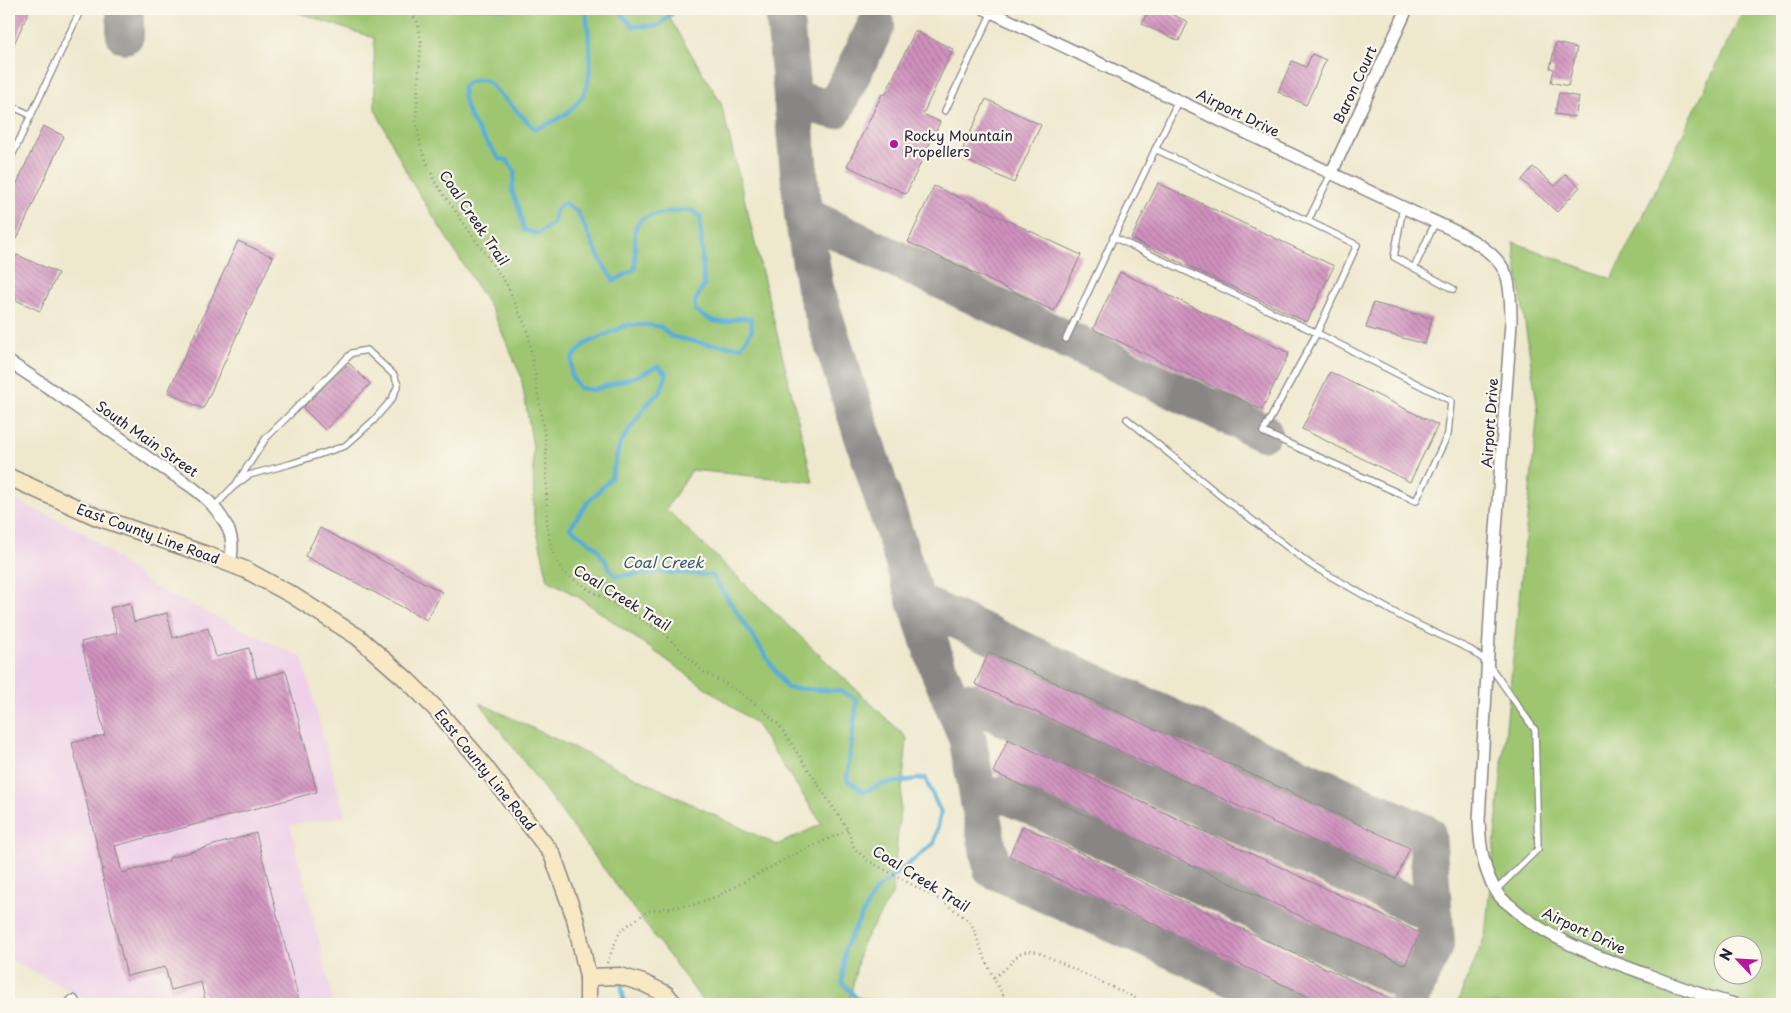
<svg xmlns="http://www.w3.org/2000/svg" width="1791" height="1013" font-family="'Playpen Sans',sans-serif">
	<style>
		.built { fill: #eed0e8 }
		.green { fill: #9ec671; stroke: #607456; fill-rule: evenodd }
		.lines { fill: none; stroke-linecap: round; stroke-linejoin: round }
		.stream { stroke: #58add4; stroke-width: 4.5 }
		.taxiway { stroke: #888584; stroke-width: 38 }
		.building { fill: url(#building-back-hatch) }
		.lane-casing { stroke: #888584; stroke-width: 8 }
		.street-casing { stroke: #888584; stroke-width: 14 }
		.secondary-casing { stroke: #888584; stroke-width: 19 }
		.path { stroke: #888584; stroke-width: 2.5; stroke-dasharray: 1 4; stroke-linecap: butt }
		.lane { stroke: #fff; stroke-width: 5.5 }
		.street { stroke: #fff; stroke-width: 11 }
		.secondary { stroke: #f8e8c3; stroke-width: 16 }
		.poi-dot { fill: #b5179e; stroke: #fbf7ec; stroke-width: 2 }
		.labels { text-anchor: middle; stroke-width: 4.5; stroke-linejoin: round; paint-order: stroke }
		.street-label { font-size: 14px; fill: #22223b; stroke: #fbf7ec }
		.poi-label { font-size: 14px; fill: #22223b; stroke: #fbf7ec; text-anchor: start }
		.water-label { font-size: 15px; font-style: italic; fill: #385a78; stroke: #fbf7ec }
	</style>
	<defs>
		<pattern id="building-back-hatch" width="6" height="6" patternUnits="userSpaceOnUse" patternTransform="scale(1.25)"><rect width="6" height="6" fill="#d091be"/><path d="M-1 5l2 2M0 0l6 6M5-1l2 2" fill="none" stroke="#a8769c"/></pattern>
	</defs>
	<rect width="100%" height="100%" fill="#fbf7ec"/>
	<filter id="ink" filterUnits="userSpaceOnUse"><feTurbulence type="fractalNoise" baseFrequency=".02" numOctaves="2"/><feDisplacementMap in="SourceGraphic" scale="10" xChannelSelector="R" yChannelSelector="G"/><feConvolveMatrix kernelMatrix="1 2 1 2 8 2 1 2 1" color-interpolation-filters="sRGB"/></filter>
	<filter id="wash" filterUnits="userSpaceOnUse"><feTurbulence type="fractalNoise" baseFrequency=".0096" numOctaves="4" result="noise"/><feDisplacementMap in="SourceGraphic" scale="20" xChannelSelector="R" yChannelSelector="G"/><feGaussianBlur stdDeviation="1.12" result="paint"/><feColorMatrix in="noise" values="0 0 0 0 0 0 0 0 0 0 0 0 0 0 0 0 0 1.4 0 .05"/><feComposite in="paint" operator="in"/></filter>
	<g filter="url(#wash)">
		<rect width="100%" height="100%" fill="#eee8cd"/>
		<path class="built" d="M9,497L84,532L153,587L302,657L345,816L290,825L311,907L334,1004H96L9,959Z"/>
		<g class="green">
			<path d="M287,9H664L721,103L813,482L692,470L666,509L907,738L892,895L861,946L849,1004H705L480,703L777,845L822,824L755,723L580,598L548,580L534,518L533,447L521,376L493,312L411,181L375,109L374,38Z"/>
			<path d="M1744,9H1782V1004H1457L1485,936L1538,411L1513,242L1612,279ZM1724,946H1754V976H1724Z"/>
		</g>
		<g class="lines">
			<g class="stream">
				<path d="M499,9H504"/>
				<path d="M586,9C591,68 603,105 535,129L487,81C477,79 471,80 463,86C461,113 484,139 500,159L507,160L515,172L512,191L519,208L524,230L537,234L553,223L556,210L564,203L577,211L601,261L614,281L635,269V228L641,219C651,215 682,208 693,211C694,212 698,215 700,216L704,285L695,301V310C703,316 713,323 724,322C737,320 735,316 751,319L752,330L741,347L706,344L670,336L661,327L648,325H627L585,344L572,358L571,375L579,388L593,390L637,376L658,366L667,374L660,392L648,403L620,443L611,478L587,503L570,528L596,547L615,576L663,572L712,575L787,688L841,691L857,700L847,780L864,792L882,784L925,778L941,813L934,843L875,891L845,947L842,982L857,999L887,1004"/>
				<path d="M617,9L633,26H658L677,9"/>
				<path d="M621,980L624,1004"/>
			</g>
			<g class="taxiway">
				<path d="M125,9V35"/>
				<path d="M784,9L803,215L815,288L938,668L967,737L992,869L1291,1004"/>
				<path d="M792,99L834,110L876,26"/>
				<path d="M803,215L1263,432"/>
				<path d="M915,601L1427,834L1436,942L1408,1004"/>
				<path d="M951,700L969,701L1434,915"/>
				<path d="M979,803L1005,794L1416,987"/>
			</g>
		</g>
		<g id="blocks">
			<g class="building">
				<path d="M9,9H30L9,55Z"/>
				<path d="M1149,9H1161L1188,22L1179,41L1142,24Z"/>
				<path d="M915,31L953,49L923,114L940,122L906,194L847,166L882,94L885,95Z"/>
				<path d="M1556,43L1577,48L1568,86L1551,82L1554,69L1550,68Z"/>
				<path d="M1312,54L1326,60L1306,105L1278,92L1292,61L1306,67Z"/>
				<path d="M1559,93L1579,97L1575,117L1555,114Z"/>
				<path d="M986,99L1041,125L1014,183L959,157Z"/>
				<path d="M43,126L64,136L17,239L9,235V201Z"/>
				<path d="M1533,167L1555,186L1566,174L1580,187L1557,212L1522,180Z"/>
				<path d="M1158,183L1334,266L1307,322L1131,239Z"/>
				<path d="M934,186L1081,255L1054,311L908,242Z"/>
				<path d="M238,241L273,257L203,409L168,392Z"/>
				<path d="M17,255L58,273L40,311L9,297V272Z"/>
				<path d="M1120,272L1289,353L1262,410L1093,329Z"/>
				<path d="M1373,303L1432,318L1425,344L1366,328Z"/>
				<path d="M349,363L370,384L325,430L303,408Z"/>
				<path d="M1330,372L1438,425L1410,482L1302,429Z"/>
				<path d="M320,528L442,592L427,620L305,556Z"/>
				<path d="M130,603L134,622L167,613L173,638L208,628L216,657L249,648L257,679L286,671L317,792L115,846L122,873L169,861V858L256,833L300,1004H206L201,982L171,990L165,967L127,976L101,870H103L72,743L105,735L81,642L117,633L110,608Z"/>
				<path d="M989,652L1410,848L1396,879L975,684Z"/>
				<path d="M1008,739L1420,933L1405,965L993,772Z"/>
				<path d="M1023,826L1402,1004H1324L1009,856Z"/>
			</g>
		</g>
	</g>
	<g filter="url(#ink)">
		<use href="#blocks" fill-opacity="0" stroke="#888584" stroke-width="1"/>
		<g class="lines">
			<g class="lane-casing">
				<g id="lane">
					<path d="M9,105L31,115"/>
					<path d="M945,111L992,12"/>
					<path d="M1155,149L1308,221"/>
					<path d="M9,162L81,9"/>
					<path d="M1403,207L1394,257L1453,289"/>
					<path d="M1113,237L1317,333L1263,432L1416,501L1448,434L1451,401L1317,333L1357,245L1308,221L1331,174"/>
					<path d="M1414,268L1435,223"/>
					<path d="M1066,339L1178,101"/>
					<path d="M1127,419L1217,493L1311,565L1404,618L1471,650L1487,662L1535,730L1538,849L1496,890"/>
					<path d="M214,507L233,487L249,475L290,464L345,446L373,421L392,399L398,385L394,375L367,350L352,353L266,438L236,484"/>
				</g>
			</g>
			<g class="street-casing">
				<g id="street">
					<path d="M985,9L1415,213C1443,226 1497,245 1507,277C1511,292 1511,309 1511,323L1491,599L1479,821C1480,846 1483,872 1498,894C1501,899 1507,903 1512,907C1549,941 1605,959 1651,976C1679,987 1706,997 1735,1004"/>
					<path d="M1331,174L1407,9"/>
					<path d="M9,362C59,393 106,428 154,462C175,477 202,490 217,511C231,529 235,542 230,564"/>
					<path d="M71,1004L73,1001"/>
				</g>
			</g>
			<g class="secondary-casing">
				<g id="secondary">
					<path d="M9,477L97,517L210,556L246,570L292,595L358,637L407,680L435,708L474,753L552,854L575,918L588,977V1004"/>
					<path d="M588,977L620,976L643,983L666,994L674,1004"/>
				</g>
			</g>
			<g class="path">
				<path d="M408,9L417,21L421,41L416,119L421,148L435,182L507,285L528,332L546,445L547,523L551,547L562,571L585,587L661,631L704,672L738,691L761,708L779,725L848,830L854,848L867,860L942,901L968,920L973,927L981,949L993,977L1008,1004"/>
				<path d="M607,963L620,931L648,911L692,905L718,896L795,854L848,830"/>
				<path d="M994,977C998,974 1003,971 1007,967C1018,956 1020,949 1038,952L1148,1004"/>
			</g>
			<use href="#lane" class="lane"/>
			<use href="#street" class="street"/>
			<use href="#secondary" class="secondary"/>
		</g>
	</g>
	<circle class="poi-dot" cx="894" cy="144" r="5"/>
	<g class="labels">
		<g class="street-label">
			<text transform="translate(1355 85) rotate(-65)" y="5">Baron Court</text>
			<text transform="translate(1238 113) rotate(26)" y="5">Airport Drive</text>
			<text transform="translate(474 218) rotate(56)" y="5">Coal Creek Trail</text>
			<text transform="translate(1490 423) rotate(-86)" y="5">Airport Drive</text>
			<text transform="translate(147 439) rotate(35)" y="5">South Main Street</text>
			<text transform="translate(148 534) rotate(20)" y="5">East County Line Road</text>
			<text transform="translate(622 598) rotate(32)" y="5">Coal Creek Trail</text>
			<text transform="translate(485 770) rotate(51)" y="5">East County Line Road</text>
			<text transform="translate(921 879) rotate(32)" y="5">Coal Creek Trail</text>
			<text transform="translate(1584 931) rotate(25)" y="5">Airport Drive</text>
		</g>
		<g class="poi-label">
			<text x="904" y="141">Rocky Mountain<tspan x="904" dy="16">Propellers</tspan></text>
		</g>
		<g class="water-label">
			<text x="663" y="568">Coal Creek</text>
		</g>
	</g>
	<rect width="1791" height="1013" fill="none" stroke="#fbf7ec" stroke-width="30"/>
	<g transform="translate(1738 960) rotate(295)"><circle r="24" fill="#fbf7ec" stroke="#a4a2a5"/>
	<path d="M0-4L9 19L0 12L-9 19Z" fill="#b5179e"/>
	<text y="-8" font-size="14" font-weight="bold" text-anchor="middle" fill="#22223b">N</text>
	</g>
</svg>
